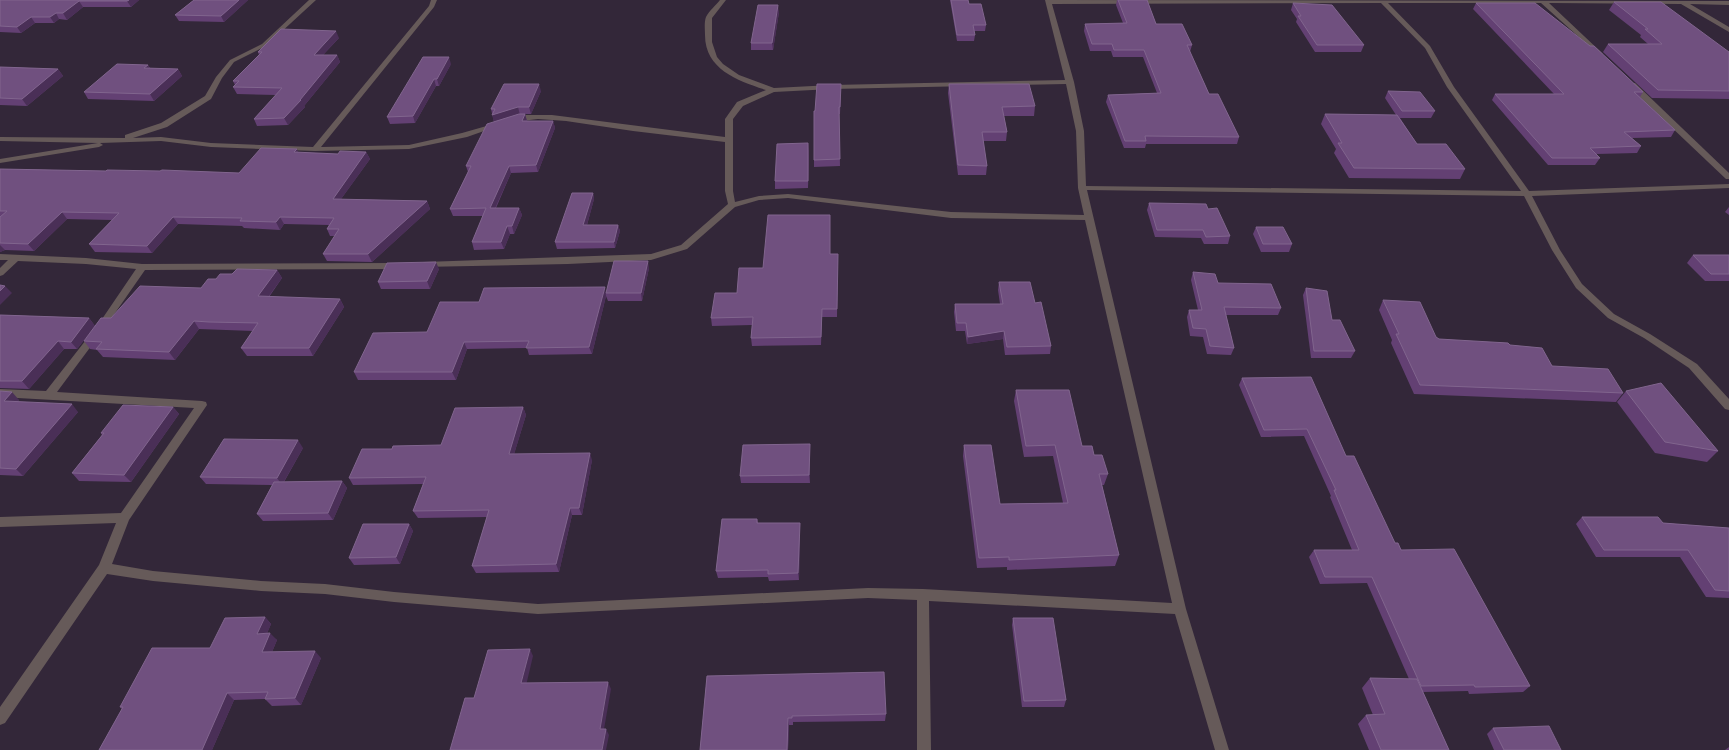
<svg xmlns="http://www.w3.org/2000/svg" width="1729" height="750" font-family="Jost,sans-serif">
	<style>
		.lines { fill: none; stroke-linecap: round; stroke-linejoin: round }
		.minor { fill: #665a59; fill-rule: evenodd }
		.wall { fill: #634073 }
		.shaded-wall { fill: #4a2f57 }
		.building { fill: #70507f; stroke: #81658e }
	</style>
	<rect width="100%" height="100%" fill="#332739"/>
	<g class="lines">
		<g class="minor">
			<path d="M309,0H316L266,46L234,62L222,78L211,99L167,127L133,138L161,137L211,143L313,147L429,6L431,0H437L434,7L321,147L409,145L462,133L497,123L501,125L467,137L409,149L315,151L211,147L161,141L100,143L103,145L99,147L0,163V159L98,143L0,141V137L125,138V135L161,123L205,96L216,77L230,60L262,44Z"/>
			<path d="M720,0H726L712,18V42L717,57L723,64L739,75L774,88L832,85L1065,80L1045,0L1729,1V5L1690,4L1729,27V32L1681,4L1549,3L1602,53L1603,54L1600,56L1541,3H1388L1430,46L1454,87L1529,191L1729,184V188L1532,196L1560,250L1582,284L1614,314L1650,334L1697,364L1729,399V410L1725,409L1689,368L1644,338L1608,318L1576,288L1552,250L1524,196L1087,190L1186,609L1229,750H1215L1175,614L929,601L931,750H917V600L868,598L538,614L394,602L325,594L261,591L153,581L107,574L5,723L0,725V707L99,565L116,523L0,527V517L121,513L194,408L0,397V389L46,391L100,322L136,269L86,264L18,261L3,275L0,276V268L8,260H0V254L86,258L142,264L398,263L402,266L398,269L145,270L106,326L57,392L202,401L206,402L207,405L129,520L112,564L153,571L261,581L325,584L394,592L538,604L868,588L923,589L1172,603L1085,220L951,218L788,198L759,200L735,207L687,249L651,260L568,264L421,267L420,265L424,262L651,254L681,245L728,204L725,191V142L633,131L566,121L538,119L513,122L509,120L525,115H552L725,137V119L737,102L766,90C739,81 705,70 705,35C705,30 704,22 706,17C709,11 716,5 720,0ZM1381,3L1425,48L1447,87L1521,191L1086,186L1084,131L1074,82L1052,4ZM1066,84L1076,131L1078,188L1084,215L951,212L788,194L759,196L735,202L733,191V119L743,106L774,92L832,89Z"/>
			<path d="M1629,83H1635L1729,173V179H1726L1629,87Z"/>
		</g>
	</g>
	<g class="wall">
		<path d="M0,0H139L131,7H83L67,20L59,19L54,23H35L21,33L0,32Z"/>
		<path d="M194,0H248L224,22L179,21L175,15Z"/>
		<path d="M950,0H968L969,4L986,25L985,31H974L975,35L974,41H957Z"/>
		<path d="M1117,0H1147L1156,24L1192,45L1190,52L1209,94L1239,137L1237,144H1146L1145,148H1124L1106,102L1108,95L1157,93L1143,57H1113L1111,51H1090L1084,31L1085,24L1123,23L1116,5Z"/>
		<path d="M1614,2L1729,52V99L1652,98L1603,52L1608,44H1648L1640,37L1641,35L1609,10Z"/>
		<path d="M1293,3L1364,45L1361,52H1315L1296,22L1297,19L1291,10Z"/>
		<path d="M1476,3L1643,92L1640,97L1675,130L1671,137L1632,138L1641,146L1637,153L1596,154L1600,158L1595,165H1548L1492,100L1495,94H1554L1473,9Z"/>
		<path d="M779,12L773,50H751V43Z"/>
		<path d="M339,38L323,55H337L340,62L304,106L305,107L288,125L257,126L254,119L276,95L237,94L233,87L235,85L233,81L259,55L258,52Z"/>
		<path d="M451,64L439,86H436L415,123L390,124L387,117Z"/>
		<path d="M148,65L150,68L178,69L182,76L154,101L88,99L84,92Z"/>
		<path d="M0,67L58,69L63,76L27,106L0,105Z"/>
		<path d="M949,84L1035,106L1034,116H1004L1007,132L1006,141H983L987,166L986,175H958L948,93Z"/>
		<path d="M541,91L531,114H525L527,121H553L555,128L538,172L511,173L496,208H519L522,215L514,234H510L504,249L474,250L472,242L483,216H453L450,209L468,172L466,166L494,122L491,109Z"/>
		<path d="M841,91L840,114H839L840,166L814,167V160L815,111Z"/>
		<path d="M1388,91L1435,111L1431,118H1400L1417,144L1465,169L1460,179L1349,178L1334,153L1336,149L1321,124L1325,114L1396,115L1385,98Z"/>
		<path d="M809,151L808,188L775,189V181Z"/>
		<path d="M366,152L370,159L341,199L427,201L430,209L372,262L327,261L323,254L335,236H330L327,229L329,225L284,224L280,230L244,228L242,226L178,224L152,253L95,252L89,244L112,220L67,219L34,251L5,250L0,252V169L106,171L239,173L298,153L338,154Z"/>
		<path d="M593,193L594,199L587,225H618L620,231L615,248L557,249L555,242Z"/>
		<path d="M1149,203L1208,209L1230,236L1228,244H1204L1201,238L1155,237L1147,210Z"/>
		<path d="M1729,207V215L1725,212Z"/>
		<path d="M830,215V254H838L837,317H822L821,345L752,346L751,338L752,325L712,326L711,318L737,293Z"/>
		<path d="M1256,227L1292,244L1289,252H1261L1253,234Z"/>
		<path d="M1693,255H1729V281H1705L1687,263Z"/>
		<path d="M649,268L642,301H608L606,296L592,354L529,355L527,348L467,349L456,380H358L354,372L427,332L479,302L606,293Z"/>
		<path d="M439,269L430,289H381L378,282Z"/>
		<path d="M277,270L282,278L269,297L340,299L344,307L313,356H247L241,348L253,331L199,329L175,360L103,357L97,350L90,349L84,341L111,318L201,288L216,279L232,274Z"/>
		<path d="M1193,272L1218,283L1281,308L1278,315H1226L1234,348L1231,355L1207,354L1203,337L1190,336L1187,317L1189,310H1198L1191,280Z"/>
		<path d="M999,282L1035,303L1051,346L1050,354L1005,355L1003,339L967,344L965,331H956L954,312L955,304H1000L998,290Z"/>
		<path d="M1306,288L1355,351L1351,358H1311L1303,295Z"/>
		<path d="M1383,300L1439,339L1510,345L1552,366L1623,393L1616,402L1414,394L1391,343L1392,340L1379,310Z"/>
		<path d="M0,315L89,318L95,326L77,349H64L29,389L0,388Z"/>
		<path d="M1242,378L1346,456L1395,543L1530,686L1523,692L1469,694L1468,691L1423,692L1449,750H1369L1358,724L1366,715H1373L1362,688L1370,678L1409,679L1367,583L1320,584L1309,557L1314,550H1352L1330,497L1331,496L1304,436L1261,437L1239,385Z"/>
		<path d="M1016,390L1082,446L1094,455L1108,474L1104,485H1102L1119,555L1115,566L1007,570V567L977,568L963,456L964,445L1000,504L1063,503L1053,456L1024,457L1014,401Z"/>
		<path d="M0,391L19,400L17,402L78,412L23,476L0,475Z"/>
		<path d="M1626,391L1718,451L1707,462L1655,453L1617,402Z"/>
		<path d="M173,407L179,414L131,482L79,481L72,473L102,435L101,433Z"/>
		<path d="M523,407L526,415L514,454L592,460L582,515H572L559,572L476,573L472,566L487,517L418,518L413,511L423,484L353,485L349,478L441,445Z"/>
		<path d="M303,448L284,482L342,481L347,488L333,520L263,521L257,514L272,485L206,484L200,477Z"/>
		<path d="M810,451V483H741L740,476Z"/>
		<path d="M1582,517L1729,528V598L1706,597L1680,557H1596L1576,524Z"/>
		<path d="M757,519L758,523H800V530L799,580L769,581L768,577L718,578L716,571Z"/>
		<path d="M409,524L413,531L400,564L354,565L349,558Z"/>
		<path d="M265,617L271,624L267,633L277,640L272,652L321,658L301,705L272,706L265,699L234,700L212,750H99L122,709L120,707L210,648Z"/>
		<path d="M1013,618L1066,700L1064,707H1022L1012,625Z"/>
		<path d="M707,676L886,714L885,721L793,722V725H789L788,750H700Z"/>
		<path d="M1493,728L1561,750H1494L1487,734Z"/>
		<path d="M1729,747V750H1725Z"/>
	</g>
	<g class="shaded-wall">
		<path d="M129,0H139L131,7L127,1Z"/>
		<path d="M239,0H248L224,22L221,16Z"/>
		<path d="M79,1L83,7L67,20L63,13Z"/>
		<path d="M778,5L779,12L773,50L772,43Z"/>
		<path d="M56,13L59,19L54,23L50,17Z"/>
		<path d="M31,17L35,23L21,33L17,27Z"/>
		<path d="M336,31L339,38L317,61L314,55Z"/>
		<path d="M337,55L340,62L304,106L305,107L288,125L284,118Z"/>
		<path d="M449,57L451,64L439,86L437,79Z"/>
		<path d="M148,65L152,72L144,68Z"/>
		<path d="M58,69L63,76L27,106L22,99Z"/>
		<path d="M178,69L182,76L154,101L150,94Z"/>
		<path d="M434,79L436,86L415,123L413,116Z"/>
		<path d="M539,84L541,91L531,114L529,107Z"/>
		<path d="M518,107L520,115L494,122L492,115Z"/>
		<path d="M525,114L527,121H522Z"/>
		<path d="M553,121L555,128L538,172L536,165Z"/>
		<path d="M808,143L809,151L808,188Z"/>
		<path d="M297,149L300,156L294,152Z"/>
		<path d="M366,152L370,159L336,206L333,199Z"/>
		<path d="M509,166L511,173L492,215L490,208Z"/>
		<path d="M593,193L594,199L585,232L583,225Z"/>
		<path d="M427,201L430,209L372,262L368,254Z"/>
		<path d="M519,208L522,215L514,234L512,226Z"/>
		<path d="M62,212L67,219L34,251L28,244Z"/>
		<path d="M173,217L178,224L152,253L147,246Z"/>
		<path d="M280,217L284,224L280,230L276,222Z"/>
		<path d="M618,225L620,231L615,248L614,242Z"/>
		<path d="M507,226L510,234L504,249L501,242Z"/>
		<path d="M0,245L5,250L0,252Z"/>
		<path d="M648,261L649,268L642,301L641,293Z"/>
		<path d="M436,262L439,269L430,289L427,281Z"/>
		<path d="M277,270L282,278L263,304L258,296Z"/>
		<path d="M5,286L12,293L0,305V291Z"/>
		<path d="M605,287L606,296L592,354L589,347Z"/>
		<path d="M340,299L344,307L313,356L309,348Z"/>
		<path d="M89,318L95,326L77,349L71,342Z"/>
		<path d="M194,321L199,329L175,360L169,352Z"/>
		<path d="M1004,331L1003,339L967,344L968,337Z"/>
		<path d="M58,341L64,349L29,389L22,381Z"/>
		<path d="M464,342L467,349L456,380L452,372Z"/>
		<path d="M12,392L19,400L11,409L4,401Z"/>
		<path d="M72,404L78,412L23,476L16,469Z"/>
		<path d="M173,407L179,414L131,482L124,475Z"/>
		<path d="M523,407L526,415L512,461L509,454Z"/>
		<path d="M298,440L303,448L282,485L277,478Z"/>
		<path d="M810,444V483L809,475Z"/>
		<path d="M590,453L592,460L582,515L579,508Z"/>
		<path d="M342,481L347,488L333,520L328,513Z"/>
		<path d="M570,508L572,515L559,572L556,564Z"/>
		<path d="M800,523V530L799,580L798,573Z"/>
		<path d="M409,524L413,531L400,564L396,557Z"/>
		<path d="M265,617L271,624L264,641L257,634Z"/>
		<path d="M270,633L277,640L269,659L262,652Z"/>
		<path d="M530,649L533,656L525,690L521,683Z"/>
		<path d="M315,651L321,658L301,705L295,698Z"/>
		<path d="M608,682L611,689L603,735L600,729Z"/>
		<path d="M227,693L234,700L212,750H202Z"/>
		<path d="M788,718L789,725L788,750H787Z"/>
		<path d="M606,729L609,735L606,750H602Z"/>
	</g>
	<g class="building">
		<path d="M0,0H129L127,1H79L63,13H56L50,17H31L17,27L0,26Z"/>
		<path d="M194,0H239L221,16L175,15Z"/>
		<path d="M951,0H968L969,4H981L986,25H973L975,35H957Z"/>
		<path d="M1118,0H1147L1156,24H1182L1192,45H1187L1209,94H1218L1239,137L1145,136L1146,141H1125L1108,95L1161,93L1144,50H1114L1112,44H1092L1085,24L1127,23Z"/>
		<path d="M1614,2H1661L1729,52V91L1658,90L1608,44H1662L1645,29H1648Z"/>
		<path d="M1293,3L1332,5L1364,45H1317L1298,16H1301Z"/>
		<path d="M1476,3H1535L1590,46H1594L1643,92H1634L1675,130L1624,132L1641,146L1590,148L1600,158H1552L1495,94H1564Z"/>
		<path d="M758,5H778L772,43H751Z"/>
		<path d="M281,29L336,31L314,55H337L300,100H301L284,118L254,119L282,88L233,87L239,81H233L262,52H258Z"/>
		<path d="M423,57H449L437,79H434L413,116L387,117Z"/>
		<path d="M117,64L148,65L144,68L178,69L150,94L84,92Z"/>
		<path d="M0,67L58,69L22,99L0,98Z"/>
		<path d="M504,84H539L529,107H518L492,115L495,109H491Z"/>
		<path d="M817,84H841L840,107H839L840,159L814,160V111H815Z"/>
		<path d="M949,84H1029L1035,106L1002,107L1007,132H982L987,166L958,165Z"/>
		<path d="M1388,91L1420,92L1435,111H1402Z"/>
		<path d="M519,114H525L522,121H553L536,165L509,166L490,208H519L512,226H507L501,242H472L486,208L450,209L471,166H466L487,124Z"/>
		<path d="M1325,114L1397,115L1417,144H1446L1465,169L1354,168L1338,143H1342Z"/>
		<path d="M808,143V181H775L777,144Z"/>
		<path d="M261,148L297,149L294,152L338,154L340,151L366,152L333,199L427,201L368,254H323L339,229H327L334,218L280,217L276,222L240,221L242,218L173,217L147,246L89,244L119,213L62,212L28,244L0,243V217L7,211H0V169L106,171L107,170L160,171L162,170L239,173Z"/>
		<path d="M572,193H593L583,225H618L614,242H555Z"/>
		<path d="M1149,203L1206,204L1208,209L1217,208L1230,236L1206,237L1203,230H1157Z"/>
		<path d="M768,215H830V254H838L837,309H822L821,337L751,338L753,317L711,318L715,293H737L739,268H763Z"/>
		<path d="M1256,227H1283L1292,244H1263Z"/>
		<path d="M1693,255H1729V274H1711Z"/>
		<path d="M614,261H648L641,293H606Z"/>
		<path d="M436,262L427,281L378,282L387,263Z"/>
		<path d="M237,269L277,270L258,296L340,299L309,348H241L258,323L209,322L194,321L169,352L96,349L102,342L84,341L101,318H111L140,286L201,288L208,279H216L220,274H232Z"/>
		<path d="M1193,272L1215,274L1218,283L1271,284L1281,308L1224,307L1234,348L1210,346L1206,329L1193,328L1189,310H1202Z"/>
		<path d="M999,282H1030L1035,303L1041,302L1051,346L1007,347L1004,331L968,337L966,323H957L955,304H1003Z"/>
		<path d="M0,285L5,286L0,291Z"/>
		<path d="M605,287L589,347L526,348L529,341L464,342L452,372H354L373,333L427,332L440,302H479L484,288Z"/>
		<path d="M1306,288L1327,291L1332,320H1340L1355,351H1314Z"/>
		<path d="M1383,300L1420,302L1436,337L1439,339L1508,343L1510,345L1542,348L1552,366L1608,369L1623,393L1420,385L1396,334H1399Z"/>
		<path d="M0,315L89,318L71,342L58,341L22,381H0Z"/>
		<path d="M1311,377L1346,456H1354L1395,543H1398L1401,550L1454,549L1530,686L1475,687L1474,685L1421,686L1372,577H1325L1314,550H1359L1334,490H1336L1307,429L1264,430L1242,378Z"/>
		<path d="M1661,383L1718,451L1665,442L1626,391Z"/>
		<path d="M1016,390H1069L1082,446H1092L1094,455H1102L1108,474H1099L1119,555L1009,560V557L979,558L964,445H991L1000,504L1068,503L1055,445L1026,446Z"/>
		<path d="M0,391L12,392L4,401L72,404L16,469L0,468Z"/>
		<path d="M123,405L173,407L124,475L72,473L104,433H101Z"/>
		<path d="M523,407L509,454L590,453L579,508H570L556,564L472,566L489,510L413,511L426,477L349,478L362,449H392L393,446L441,445L455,408Z"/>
		<path d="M224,439L298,440L277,478L200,477Z"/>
		<path d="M810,444L809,475L740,476L743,445Z"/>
		<path d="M342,481L328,513L257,514L274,482Z"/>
		<path d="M1582,517H1658L1663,523L1729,528V591L1715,590L1688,550H1604Z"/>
		<path d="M722,519H757V523H800L798,573L768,574V570L716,571Z"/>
		<path d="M363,524H409L396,557L349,558Z"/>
		<path d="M265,617L257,634L270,633L262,652L315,651L295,698L265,699L268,692L227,693L202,750H99L123,707H120L152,648H210L225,618Z"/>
		<path d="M1013,618H1053L1066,700L1024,701Z"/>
		<path d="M530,649L521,683L608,682L600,729H606L602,750H450L465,698H474L488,650Z"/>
		<path d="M884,672L886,714L792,716V718H788L787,750H700L707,676Z"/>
		<path d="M1370,678L1417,679L1449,750H1381L1366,715L1385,714Z"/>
		<path d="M1549,726L1561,750H1504L1493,728Z"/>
	</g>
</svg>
